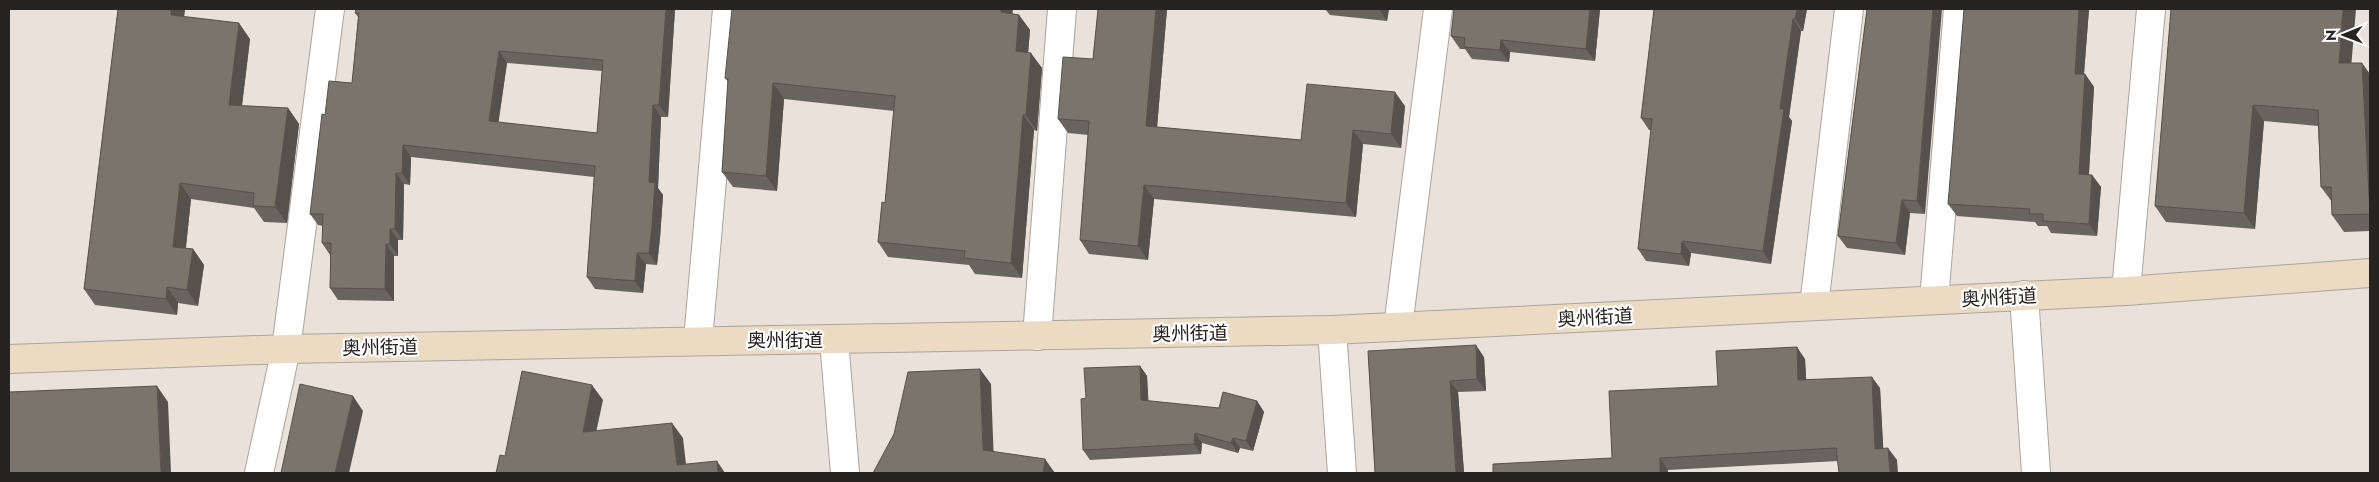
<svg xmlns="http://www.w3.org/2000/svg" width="2379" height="482" font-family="Jost,'Noto Sans JP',sans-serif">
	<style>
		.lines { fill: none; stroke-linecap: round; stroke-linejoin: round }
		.street-casing { stroke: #aba49c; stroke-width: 30 }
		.secondary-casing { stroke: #aba49c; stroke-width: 30 }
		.street { stroke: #fff; stroke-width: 28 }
		.secondary { stroke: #ecdbc3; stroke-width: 28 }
		.wall { fill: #6a645e; fill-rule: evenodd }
		.shaded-wall { fill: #56514c }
		.building { fill: #7b746d; stroke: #56514c; fill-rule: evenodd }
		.labels { text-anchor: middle; stroke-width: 4.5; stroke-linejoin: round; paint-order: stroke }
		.street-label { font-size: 19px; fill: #262320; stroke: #fff }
	</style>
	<rect width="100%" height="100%" fill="#eae2da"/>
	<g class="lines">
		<g class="street-casing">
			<g id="street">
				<path d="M2126,291L2151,9"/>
				<path d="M2024,295L2036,473"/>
				<path d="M1934,300L1958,9"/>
				<path d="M1814,306L1849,9"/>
				<path d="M1398,327L1438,9"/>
				<path d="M1332,330L1342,473"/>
				<path d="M1037,336L1062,9"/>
				<path d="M698,340L727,9"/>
				<path d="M834,340L845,473"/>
				<path d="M259,473L286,349L330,9"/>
			</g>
		</g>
		<g class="secondary-casing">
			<path id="secondary" d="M9,359L286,349L1332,330L2126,291L2370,273"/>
		</g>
		<use href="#street" class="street"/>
		<use href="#secondary" class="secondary"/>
	</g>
	<g class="wall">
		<path d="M118,9H185L184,17L250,39L242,106L288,108L299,124L287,223L264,222L254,208L191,199L186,248L193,249L204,265L198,306L178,303L177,315L95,305L84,289Z"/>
		<path d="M675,9L668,117H661L658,188L663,195L660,238L657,265L646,264L643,293L595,289L587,277L594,177L411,157L410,185L404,184L403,240H398V256H394V301L338,300L330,288V255L322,243L323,226L318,225L310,214L325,115L352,83L358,17L355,13ZM507,63L602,71L597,133L498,123Z"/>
		<path d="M1098,9H1167L1157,127L1301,140L1405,106L1401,148L1363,144L1356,217L1154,199L1148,260L1089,254L1080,240L1088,135L1068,133L1058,119L1093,59Z"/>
		<path d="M1325,9H1389L1387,21L1330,15Z"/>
		<path d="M1454,9H1600L1595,61L1510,52L1509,62L1472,59L1465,49H1460L1451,36Z"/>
		<path d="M1654,9H1807L1803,31H1801L1789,117L1792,121L1771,264L1691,253L1689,266L1646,261L1638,249L1651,130H1649L1641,118Z"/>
		<path d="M1867,9L1925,214L1910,213L1905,255L1847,248L1838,236Z"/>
		<path d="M1964,9H2089L2084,74H2085L2094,87L2089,175H2092L2101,187L2097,236L2051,233L2047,226H2038L2035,222L1957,216L1948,204Z"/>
		<path d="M2171,9L2352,63L2370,74V231L2344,232L2332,215V202L2321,187L2318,126L2264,121L2255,229L2166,222L2155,206Z"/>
		<path d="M1013,14L1019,15L1030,30L1028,52L1042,68L1037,131L1034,130L1022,278L975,274L969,265L888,257L878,242L885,203L894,111L784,99L777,191L733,187L722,172L728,82L725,78Z"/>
		<path d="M1368,351L1484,357L1486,391L1458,392L1464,473H1375Z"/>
		<path d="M1805,359L1806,380L1880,388L1883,449L1897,460L1838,461L1668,470L1612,458L1718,386Z"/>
		<path d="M1140,366L1147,376L1148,401L1219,408L1257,401L1264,412L1253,451L1240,448L1238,453L1202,443L1201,454L1090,460L1083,450L1086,398Z"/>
	</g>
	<g class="shaded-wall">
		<path d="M171,9H185L182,31L171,15Z"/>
		<path d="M666,9H675L668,117L659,105Z"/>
		<path d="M1001,9H1013L1011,28L1001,12Z"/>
		<path d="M1156,9H1167L1156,140L1146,126Z"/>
		<path d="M1379,9H1389L1387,21Z"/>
		<path d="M1590,9H1600L1595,61L1586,49Z"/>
		<path d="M1797,9H1807L1803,31L1795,19Z"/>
		<path d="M1933,9H1942L1925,214L1917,201Z"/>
		<path d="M2079,9H2089L2083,86L2075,74Z"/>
		<path d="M2343,9H2356L2350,80L2339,63Z"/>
		<path d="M1019,15L1030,30L1027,67L1016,51Z"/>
		<path d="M1793,19L1801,31L1789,117L1792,121L1771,264L1763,251L1780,109Z"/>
		<path d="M239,23L250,39L240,121L229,105Z"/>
		<path d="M1501,40L1510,52L1509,62L1500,50Z"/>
		<path d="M499,51L507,63L497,133L489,121Z"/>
		<path d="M1031,53L1042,68L1037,131L1026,115Z"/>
		<path d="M2362,63L2370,74V214Z"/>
		<path d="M2085,74L2094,87L2088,187L2079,174Z"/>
		<path d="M773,83L784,99L777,191L766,176Z"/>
		<path d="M1395,92L1405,106L1401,148L1391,134Z"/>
		<path d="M653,105L661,117L658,188L663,195L660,238L657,265L649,253V182Z"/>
		<path d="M2253,105L2264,121L2255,229L2244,213Z"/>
		<path d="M288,108L299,124L287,223L275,207Z"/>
		<path d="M1023,115L1034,130L1022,278L1011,263Z"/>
		<path d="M1353,130L1363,144L1356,217L1346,203Z"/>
		<path d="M403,145L411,157L410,185L402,173Z"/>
		<path d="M396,173L404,184L403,240L395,229Z"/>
		<path d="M2092,175L2101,187L2097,236L2089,224Z"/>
		<path d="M180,183L191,199L184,263L173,247Z"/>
		<path d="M1144,185L1154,199L1148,260L1138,246Z"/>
		<path d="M1902,200L1910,213L1905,255L1896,243Z"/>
		<path d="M390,229L398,240V256L390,244Z"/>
		<path d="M1682,241L1691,253L1689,266L1681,254Z"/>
		<path d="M386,244L394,256V301L385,289Z"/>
		<path d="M193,249L204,265L198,306L187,290Z"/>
		<path d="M637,253L646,264L643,293L635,281Z"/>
		<path d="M167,287L178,303L177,315L166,299Z"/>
		<path d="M1476,345L1484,357L1486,391L1477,379Z"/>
		<path d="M1797,347L1805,359L1807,392L1798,380Z"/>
		<path d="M1140,366L1147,376L1149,410L1141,400Z"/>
		<path d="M980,369L991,384L994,465L983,450Z"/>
		<path d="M1872,377L1880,388L1884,461L1875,449Z"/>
		<path d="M1450,381L1458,392L1464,473H1456Z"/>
		<path d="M592,385L603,400L593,447L583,432Z"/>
		<path d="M157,386L168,402L171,473H161Z"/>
		<path d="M353,396L363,411L349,473H335Z"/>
		<path d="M1257,401L1264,412L1253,451L1246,441Z"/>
		<path d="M672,423L683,438L687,473L677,465Z"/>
		<path d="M1195,433L1202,443L1201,454L1194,444Z"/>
		<path d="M1233,438L1240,448L1238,453L1231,443Z"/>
		<path d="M1888,448L1897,460L1898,473H1890Z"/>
		<path d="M1660,458L1668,470V473H1660Z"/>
		<path d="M1045,459L1055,473H1043Z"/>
		<path d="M717,461L725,473H718Z"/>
	</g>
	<g class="building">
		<path d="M118,9H171V15L239,23L229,105L288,108L275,207L253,206L254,193L180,183L173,247L193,249L187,290L167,287L166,299L84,289Z"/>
		<path d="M356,9H666L659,105H653L649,182L655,183L652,226L649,253H637L635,281L587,277L595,166L403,145L402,173H396L395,229H390V244H386L385,289L330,288L331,243H322L323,214H310L322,114L325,115L329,81L352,83L359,13H355ZM499,51L603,60L597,133L489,121Z"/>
		<path d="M732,9H1001V12L1019,15L1016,51L1031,53L1026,115H1023L1011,263L964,258L965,251L878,242L882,202L885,203L895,96L773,83L766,176L722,172L728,79L725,78Z"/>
		<path d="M1098,9H1156L1146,126L1301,140L1307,84L1395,92L1391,134L1353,130L1346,203L1144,185L1138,246L1080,240L1089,121L1058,119L1063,57L1093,59Z"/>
		<path d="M1454,9H1590L1586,49L1501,40L1500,50L1464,47L1465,38L1451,36Z"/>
		<path d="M1654,9H1797L1795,19H1793L1780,109H1784L1763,251L1682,241L1681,254L1638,249L1652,119L1641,118Z"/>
		<path d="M1867,9H1933L1917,201L1902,200L1896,243L1838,236Z"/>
		<path d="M1964,9H2079L2075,74H2085L2079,174L2092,175L2089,224L2043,221V214H2029L2030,209L1948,204Z"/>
		<path d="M2171,9H2343L2339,63H2362L2370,214L2332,215L2331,187H2321L2318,110L2253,105L2244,213L2155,206Z"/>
		<path d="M1476,345L1477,379L1450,381L1456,473H1375L1368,351Z"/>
		<path d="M1797,347L1798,380L1872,377L1875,449L1888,448L1890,473H1839L1836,448L1660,458V473H1493V464L1612,458L1609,391L1718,386L1716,351Z"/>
		<path d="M1140,366L1141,400L1219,408L1223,392L1257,401L1246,441L1233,438L1231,443L1195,433L1194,444L1083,450L1081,399L1086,398L1084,368Z"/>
		<path d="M980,369L983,450L1045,459L1043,473H873L894,434L908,372Z"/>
		<path d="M522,371L592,385L583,432L672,423L677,465L717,461L718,473H496L500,455L505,456Z"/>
		<path d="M300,384L353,396L335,473H281Z"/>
		<path d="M157,386L161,473H9V392Z"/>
	</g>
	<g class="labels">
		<g class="street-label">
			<text transform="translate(1999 297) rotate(-3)" y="7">奥州街道</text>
			<text transform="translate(1595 317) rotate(-3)" y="7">奥州街道</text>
			<text transform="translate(1190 333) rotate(-1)" y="7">奥州街道</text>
			<text x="785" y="347">奥州街道</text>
			<text transform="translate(380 347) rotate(-1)" y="7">奥州街道</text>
		</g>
	</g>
	<rect width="2379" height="482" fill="none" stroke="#262320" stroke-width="20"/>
	<g transform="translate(2344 35) rotate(269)" stroke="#ffffff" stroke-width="4" paint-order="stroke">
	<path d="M0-4L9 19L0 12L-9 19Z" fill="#262320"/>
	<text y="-8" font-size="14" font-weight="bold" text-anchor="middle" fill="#262320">N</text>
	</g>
</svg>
